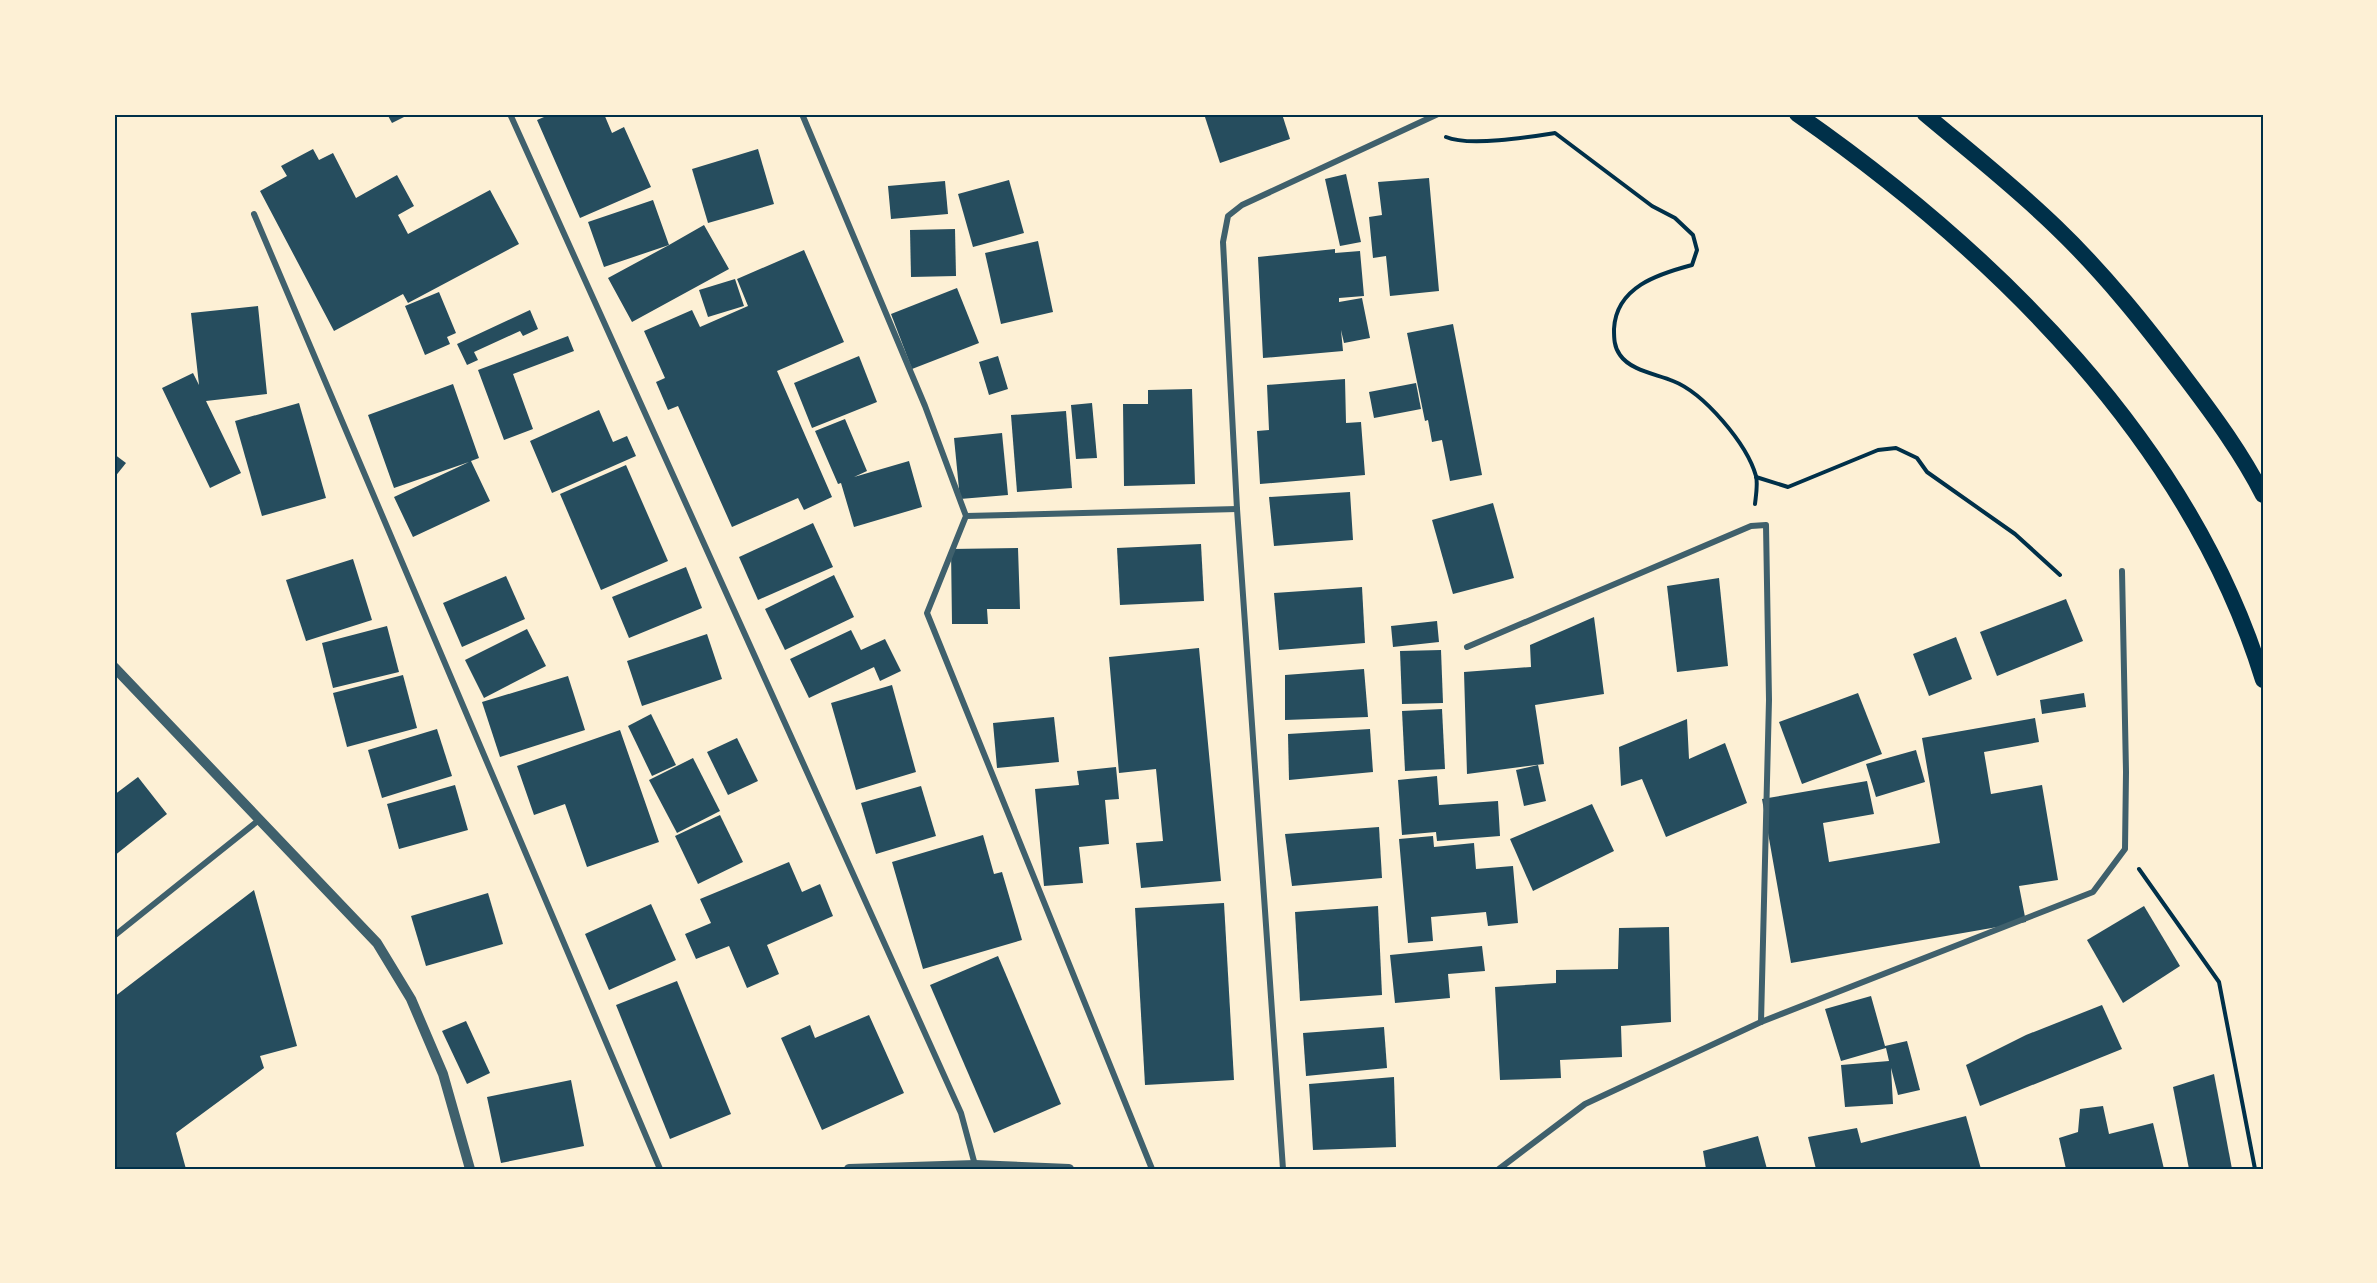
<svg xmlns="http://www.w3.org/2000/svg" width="2377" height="1283" font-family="Arial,sans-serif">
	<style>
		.building { fill: #264d5e }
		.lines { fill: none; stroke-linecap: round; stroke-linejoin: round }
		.path { stroke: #003049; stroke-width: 4 }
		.minor { stroke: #3f606c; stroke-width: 6 }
		.tertiary { stroke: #3f606c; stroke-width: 10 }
		.trunk { stroke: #003049; stroke-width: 16 }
		.neatline { fill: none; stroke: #003049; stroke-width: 2 }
	</style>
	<rect width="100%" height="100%" fill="#fdf0d5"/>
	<g class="building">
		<path d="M387,114H410L392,123Z"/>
		<path d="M551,114H604L612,133L624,127L651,187L580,218L537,120Z"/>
		<path d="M1204,114H1282L1290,139L1220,163Z"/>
		<path d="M313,149L319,160L333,153L356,198L397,175L414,206L398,215L408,234L490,190L519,244L408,303L403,294L334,331L260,191L287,176L281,166Z"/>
		<path d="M758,149L774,204L708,223L692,169Z"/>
		<path d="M1346,174L1361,242L1340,246L1325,179Z"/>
		<path d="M1429,178L1439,291L1390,296L1386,256L1373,258L1369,217L1382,215L1378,182Z"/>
		<path d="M1009,180L1024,233L973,247L958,194Z"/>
		<path d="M945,181L948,214L891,219L888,186Z"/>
		<path d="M653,200L669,245L704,225L729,269L632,322L608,278L669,245L604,267L588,222Z"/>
		<path d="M955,229L956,276L911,277L910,230Z"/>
		<path d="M1038,241L1053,312L1001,324L985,253Z"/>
		<path d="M1335,249V253L1360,251L1364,296L1339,298V302L1362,298L1370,338L1344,343L1341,330L1343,351L1263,358L1258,257Z"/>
		<path d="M804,250L844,342L777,371L832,497L804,510L798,498L732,527L678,406L668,410L656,382L665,378L644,331L692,310L700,327L748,306L737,279Z"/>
		<path d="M735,279L744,306L708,317L699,290Z"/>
		<path d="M957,288L979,343L912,369L891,314Z"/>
		<path d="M439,292L456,333L447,337L450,344L425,355L405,306Z"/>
		<path d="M258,306L267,394L206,401L241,473L210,488L162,388L193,373L199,385L191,313Z"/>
		<path d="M530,310L538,329L523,336L520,331L474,352L478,360L467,365L457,344Z"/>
		<path d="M1453,324L1482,475L1450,481L1442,440L1432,442L1428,420L1425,421L1407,333Z"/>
		<path d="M568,336L574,351L513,374L533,429L504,440L478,370Z"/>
		<path d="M859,356L877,402L812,428L794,383Z"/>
		<path d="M998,356L1008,389L989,395L979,362Z"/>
		<path d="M1345,379L1346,423L1361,422L1365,475L1260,484L1257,431L1269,430L1267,385Z"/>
		<path d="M1416,383L1421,409L1374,418L1369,392Z"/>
		<path d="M453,384L479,458L471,461L490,501L413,537L394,497L469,462L394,488L368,415Z"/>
		<path d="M1192,389L1195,484L1124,486L1123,404H1148V390Z"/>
		<path d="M299,403L326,498L262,516L235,421Z"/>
		<path d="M1092,403L1097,458L1076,459L1071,405Z"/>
		<path d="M599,410L613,442L627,436L636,456L552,493L530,441Z"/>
		<path d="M1066,411L1072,488L1017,492L1011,415Z"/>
		<path d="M845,419L867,471L854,477L909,461L922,507L854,527L841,483L838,484L815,431Z"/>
		<path d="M1002,433L1008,495L960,499L954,438Z"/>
		<path d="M114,454L126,463L114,478Z"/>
		<path d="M626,465L668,561L601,590L560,494Z"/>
		<path d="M1350,492L1353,540L1274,546L1269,497Z"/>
		<path d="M1493,503L1514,578L1453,594L1432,520Z"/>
		<path d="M813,523L833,567L758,600L739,557Z"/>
		<path d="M1201,544L1204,601L1120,605L1117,548Z"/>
		<path d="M1018,548L1020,609H987L988,624H952L951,549Z"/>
		<path d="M353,559L372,620L306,641L286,580Z"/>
		<path d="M686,567L702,608L629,638L612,597Z"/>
		<path d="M834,575L854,617L785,650L765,609Z"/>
		<path d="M506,576L525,619L462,647L443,603Z"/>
		<path d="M1719,578L1728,666L1677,672L1667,586Z"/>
		<path d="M1362,587L1365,643L1279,650L1274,593Z"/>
		<path d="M2066,599L2083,641L1997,676L1980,632Z"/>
		<path d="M1594,617L1604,694L1535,705L1544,764L1467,774L1464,672L1531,667L1530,645Z"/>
		<path d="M1437,621L1439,642L1393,647L1391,626Z"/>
		<path d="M387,626L399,672L333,688L322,643Z"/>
		<path d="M527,629L546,666L484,698L465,660Z"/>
		<path d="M851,630L861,650L885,639L901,671L880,681L874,667L809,698L790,659Z"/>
		<path d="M707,634L722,679L642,706L627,661Z"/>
		<path d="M1956,637L1972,679L1929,696L1913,654Z"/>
		<path d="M1199,648L1221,881L1141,888L1136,843L1163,841L1156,769L1119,773L1109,657Z"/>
		<path d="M1441,650L1443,703L1402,704L1400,651Z"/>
		<path d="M1364,669L1368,717L1285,720V675Z"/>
		<path d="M403,675L417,728L347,747L333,693Z"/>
		<path d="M568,676L585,730L500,757L482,702Z"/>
		<path d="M892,685L916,772L856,790L831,703Z"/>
		<path d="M1858,693L1882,754L1802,784L1779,722Z"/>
		<path d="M2084,693L2086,707L2042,714L2040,700Z"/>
		<path d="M1442,709L1445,769L1405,771L1402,711Z"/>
		<path d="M651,714L676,765L652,776L628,726Z"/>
		<path d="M1054,717L1059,762L997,768L993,723Z"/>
		<path d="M2035,718L2039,742L1984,752L1991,794L2042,785L2058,880L2019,886L2026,922L1791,963L1762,799L1867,781L1874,814L1823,823L1829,862L1940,843L1922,738Z"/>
		<path d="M1687,719L1689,759L1725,743L1747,803L1666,837L1642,779L1621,786L1619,747Z"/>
		<path d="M437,729L452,776L382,798L368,750Z"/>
		<path d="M1370,729L1373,772L1289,780L1288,734Z"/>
		<path d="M620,730L659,842L587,867L565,804L534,815L517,766Z"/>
		<path d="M737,738L758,781L728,795L707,752Z"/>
		<path d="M1916,750L1925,782L1876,797L1866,764Z"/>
		<path d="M693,758L720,811L677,833L649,780Z"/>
		<path d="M1538,765L1546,801L1524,806L1516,770Z"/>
		<path d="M1116,767L1119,799L1105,800L1109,844L1079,847L1083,883L1044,886L1035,789L1079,785L1077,771Z"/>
		<path d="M1437,776L1439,805L1498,801L1500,836L1437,841L1436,832L1402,835L1398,780Z"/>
		<path d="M138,777L167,814L114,856V795Z"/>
		<path d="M455,785L468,830L399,849L387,804Z"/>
		<path d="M921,786L936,836L876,854L861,803Z"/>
		<path d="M1592,804L1614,851L1533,891L1510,839Z"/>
		<path d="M720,815L743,862L698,884L675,836Z"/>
		<path d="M1379,827L1382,878L1292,886L1285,834Z"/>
		<path d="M983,835L994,874L1002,872L1022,940L923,969L892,862Z"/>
		<path d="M1433,836L1434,847L1474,843L1476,869L1513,866L1518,923L1488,926L1486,912L1431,917L1433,941L1408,943L1399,839Z"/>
		<path d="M789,862L802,892L820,884L833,916L767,945L779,974L747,988L729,946L696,959L685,934L711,923L700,899Z"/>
		<path d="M254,890L297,1046L260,1056L264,1068L176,1133L186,1169H114V997Z"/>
		<path d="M488,893L503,944L426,966L411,916Z"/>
		<path d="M1224,903L1234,1080L1145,1085L1135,908Z"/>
		<path d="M651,904L676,960L609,990L585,934Z"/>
		<path d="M1378,906L1382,995L1300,1001L1295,912Z"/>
		<path d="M2144,906L2180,966L2123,1003L2087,940Z"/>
		<path d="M1669,927L1671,1022L1621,1026L1622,1057L1560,1060L1561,1078L1500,1080L1495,987L1556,983V970L1618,969L1619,928Z"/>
		<path d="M1482,946L1485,971L1448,974L1450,998L1395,1003L1390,955Z"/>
		<path d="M998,956L1061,1104L994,1133L930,985Z"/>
		<path d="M677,981L731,1114L670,1139L616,1005Z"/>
		<path d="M1871,996L1885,1046L1907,1041L1920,1090L1898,1095L1891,1068L1893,1104L1845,1107L1841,1065L1889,1061L1886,1048L1841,1061L1825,1009Z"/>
		<path d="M2102,1005L2122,1049L1980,1106L1966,1065L2026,1035Z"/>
		<path d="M869,1015L904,1093L822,1130L781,1038L810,1025L815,1038Z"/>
		<path d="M466,1021L490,1073L467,1084L442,1031Z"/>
		<path d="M1384,1027L1387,1068L1306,1076L1303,1033Z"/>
		<path d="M2214,1074L2232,1169H2189L2173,1087Z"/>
		<path d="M1394,1077L1396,1147L1313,1150L1309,1084Z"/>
		<path d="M571,1080L584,1146L501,1163L487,1097Z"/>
		<path d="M2103,1106L2109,1134L2153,1123L2164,1169H2066L2059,1138L2078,1132L2080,1109Z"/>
		<path d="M1966,1116L1981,1169H1816L1808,1137L1857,1128L1861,1143Z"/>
		<path d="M1758,1136L1767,1169H1706L1703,1151Z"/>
	</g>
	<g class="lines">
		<g class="path">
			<path d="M1446,137C1469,147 1530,137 1555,133L1652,206L1675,218L1693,235L1697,250L1692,265C1658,274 1616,287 1614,329C1614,338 1614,347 1620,355C1631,371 1657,374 1673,381C1704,393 1747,444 1756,476C1758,484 1756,495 1755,504"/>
			<path d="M1756,477L1788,487L1878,450L1896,448L1917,458L1927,472L2015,534L2060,575"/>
			<path d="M2139,869L2219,982L2255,1169"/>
		</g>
		<g class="minor">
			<path d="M510,114L961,1113L975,1165"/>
			<path d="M802,114L925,406L966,516L927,613L1152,1169"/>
			<path d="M254,214L660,1169"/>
			<path d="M966,516L1237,509"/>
			<path d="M1467,647L1751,526L1766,525L1769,700L1761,1022"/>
			<path d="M114,936L259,820"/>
			<path d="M1283,1169L1237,509L1223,242L1228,216L1242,205L1438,114"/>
			<path d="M1499,1169L1585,1104L1761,1022L2093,892L2125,849L2126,772L2122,571"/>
		</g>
		<g class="tertiary">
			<path d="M114,667L377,943L411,999L443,1074L470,1169"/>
			<path d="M849,1169L975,1165L1069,1169"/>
		</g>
		<g class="trunk">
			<path d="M1797,114C1995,252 2190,442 2263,680"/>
			<path d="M1925,114C1969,151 2015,187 2056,227C2105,274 2147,327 2187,380C2215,417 2242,454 2263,495"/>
		</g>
	</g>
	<rect width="2377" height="1283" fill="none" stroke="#fdf0d5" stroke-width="231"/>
	<rect x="116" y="116" width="2146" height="1052" class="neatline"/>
</svg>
